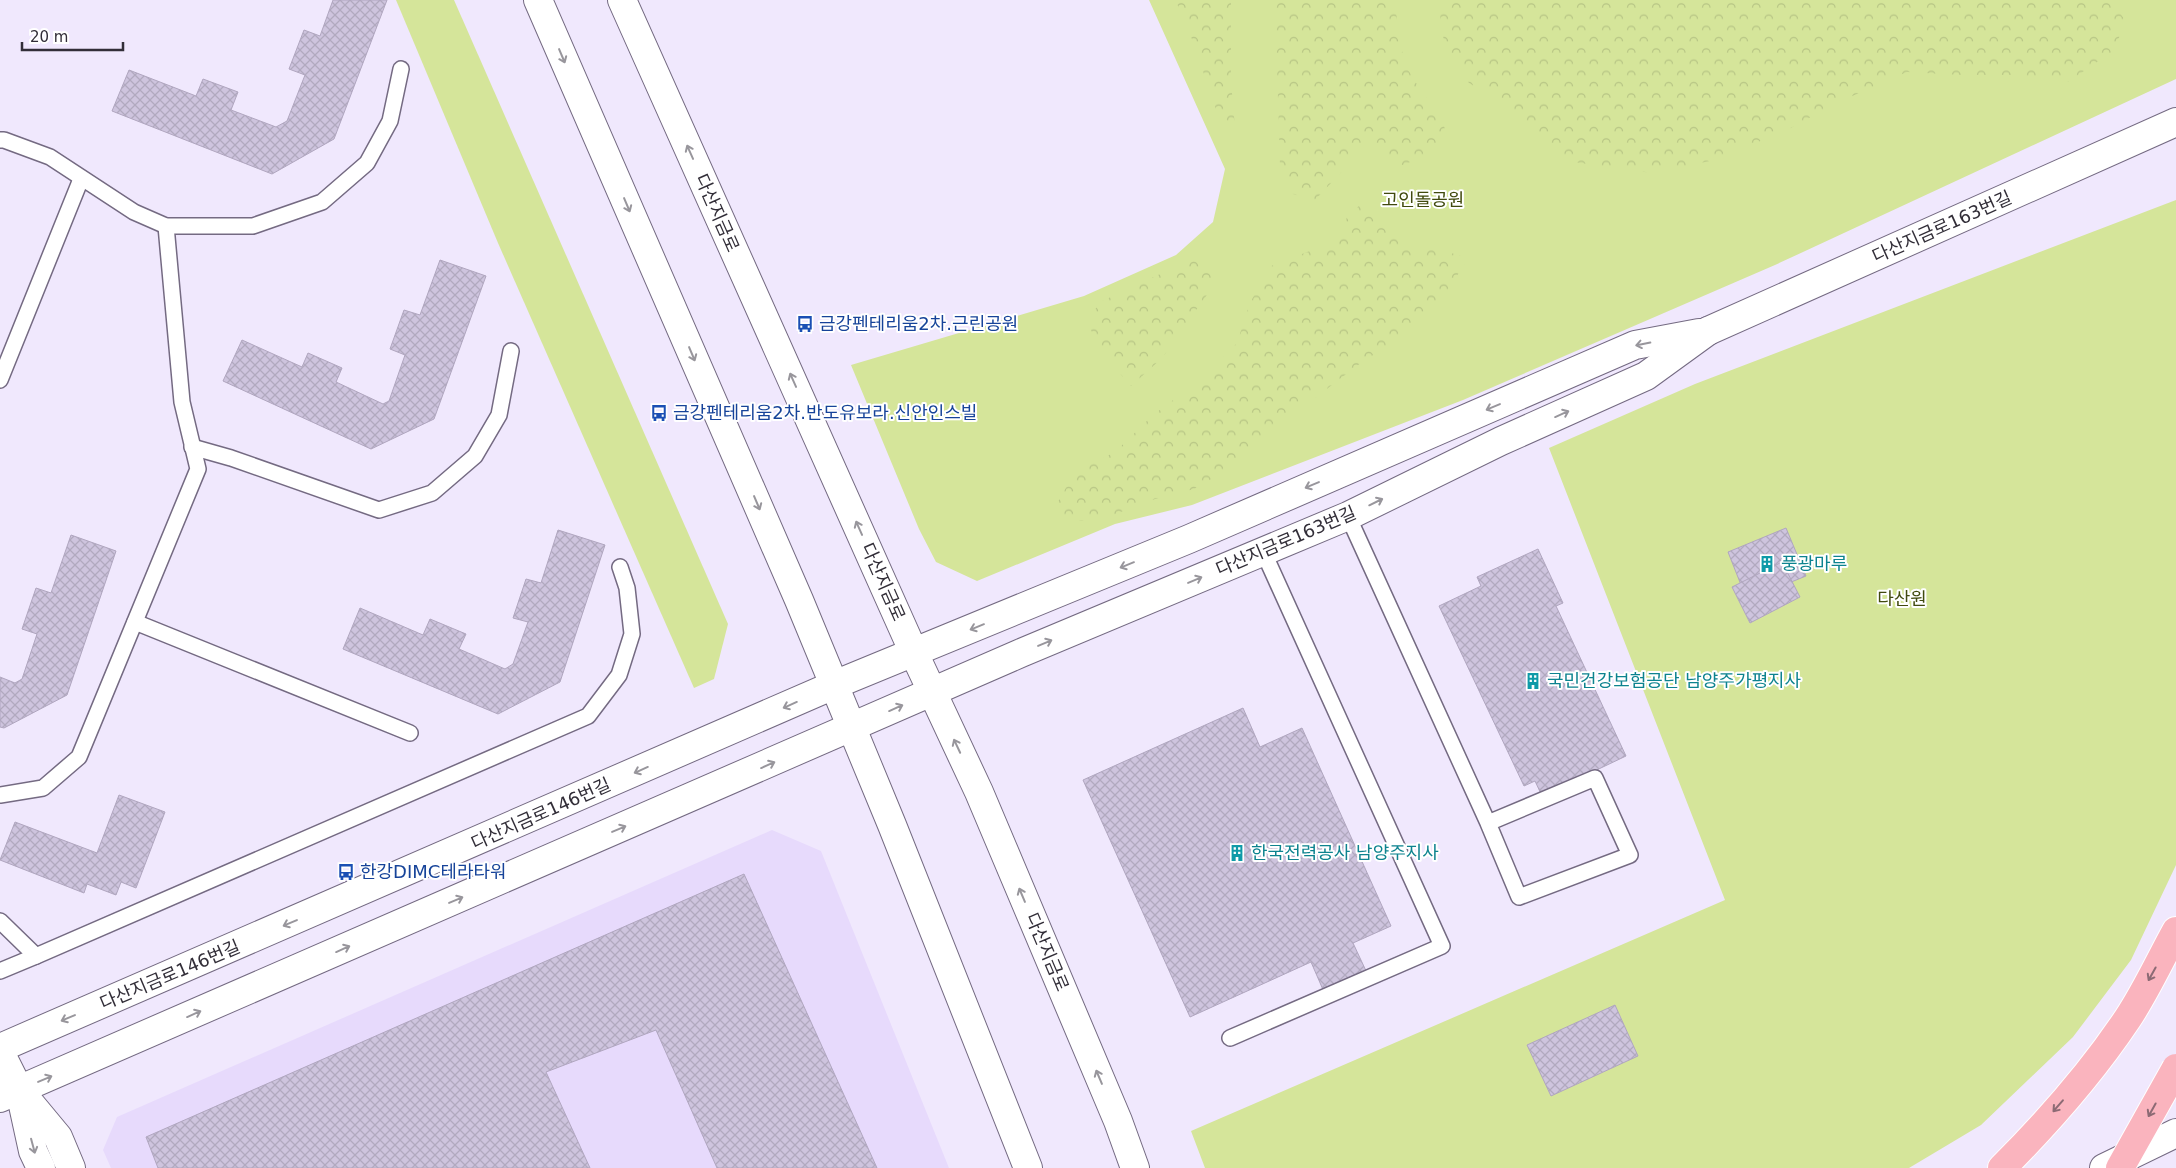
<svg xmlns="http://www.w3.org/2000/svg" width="2176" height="1168" font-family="'DejaVu Sans','Noto Sans KR',sans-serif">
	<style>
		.built { fill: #e7dafc }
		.green { fill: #d5e59a }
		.forest { fill: url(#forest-crowns) }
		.building { fill: url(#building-cross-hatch); stroke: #b0a6bf }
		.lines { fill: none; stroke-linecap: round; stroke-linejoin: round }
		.service-casing { stroke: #746a82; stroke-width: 18 }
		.minor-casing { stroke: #746a82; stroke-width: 30 }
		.tertiary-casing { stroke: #746a82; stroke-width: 30 }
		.trunk-casing { stroke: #fff; stroke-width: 30 }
		.service { stroke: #fff; stroke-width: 15 }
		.minor { stroke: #fff; stroke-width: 28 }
		.tertiary { stroke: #fff; stroke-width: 28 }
		.trunk { stroke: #fab4be; stroke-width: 28 }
		.trunk-bridge-casing { stroke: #fff; stroke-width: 30; stroke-linecap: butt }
		.trunk-bridge { stroke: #fab4be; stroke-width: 28 }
		.oneway { stroke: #98969c }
		.oneway2 { stroke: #8c6a74 }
		.labels { text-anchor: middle; stroke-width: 4; stroke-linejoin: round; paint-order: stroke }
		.park-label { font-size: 18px; fill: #414a0e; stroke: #fff }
		.street-label { font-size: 18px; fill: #322e38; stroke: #fff }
		.transit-label { font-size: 18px; fill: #164399; stroke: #fff; text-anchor: start }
		.culture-label { font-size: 18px; fill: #0d838f; stroke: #fff; text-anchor: start }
	</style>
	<defs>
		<pattern id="forest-crowns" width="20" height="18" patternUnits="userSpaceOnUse" patternTransform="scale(1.25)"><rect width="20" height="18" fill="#d5e59a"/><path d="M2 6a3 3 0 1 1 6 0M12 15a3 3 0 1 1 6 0" fill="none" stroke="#b7c585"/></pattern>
		<pattern id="building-cross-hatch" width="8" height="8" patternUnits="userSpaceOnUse" patternTransform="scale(1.25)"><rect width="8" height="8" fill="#cec4de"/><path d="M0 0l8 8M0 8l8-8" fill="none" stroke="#b1a9bf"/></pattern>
	</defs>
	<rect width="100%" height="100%" fill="#f0e8fd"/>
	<path class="built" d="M772,830L821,851L949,1168H111L103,1150L117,1117Z"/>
	<g class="green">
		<path d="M396,0H454L728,624L714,679L694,688L498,243Z"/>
		<path d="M1149,0H2176V79L1775,265L1463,400L1192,505L1115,524L977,581L936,562L919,529L851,365L1084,296L1176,255L1213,222L1225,169Z"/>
		<path d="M2176,200V865L2131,960L2073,1037L1981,1125L1909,1168H1205L1191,1131L1725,900L1549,448L1695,384Z"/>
	</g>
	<g class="forest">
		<path d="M1175,0H1231V82L1235,128L1217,112L1186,22Z"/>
		<path d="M1275,0H1395L1399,41L1407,68L1421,91L1443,116L1446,140L1428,155L1400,166L1384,154L1374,140L1352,150L1346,167L1315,200L1289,193L1280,166Z"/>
		<path d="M1438,0H2112L2126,22L2113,51L2068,82L2016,75H1961L1907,72L1841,101L1783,132L1710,161L1652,173L1559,160L1537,132L1510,108L1469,83L1445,49Z"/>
		<path d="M1363,202L1385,227L1410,250H1441L1468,258L1433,315L1358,365L1289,418L1246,459L1194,489L1155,499L1097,521L1064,520L1056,505L1075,472L1115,452L1153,415L1199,381L1237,343L1250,303L1269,267L1340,239L1347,217Z"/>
		<path d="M1215,256L1209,292L1162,358L1131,386L1102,353L1087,322L1100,302L1186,262Z"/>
	</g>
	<g class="building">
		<path d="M333,0H387L334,139L272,174L112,111L129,70L196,96L203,79L238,92L231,110L276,127L287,121L305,75L289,69L304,30L320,36Z"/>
		<path d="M440,260L486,276L434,419L371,449L223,381L242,340L302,367L308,353L342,368L336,382L383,404L389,401L405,355L390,349L404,310L420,315Z"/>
		<path d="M1786,528L1806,576L1747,600L1728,552Z"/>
		<path d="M558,530L605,545L560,682L498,714L343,649L360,608L423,635L430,619L466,634L459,649L505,669L513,664L528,622L513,618L526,579L541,583Z"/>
		<path d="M71,535L116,551L67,695L4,728L0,727V677L15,683L22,679L37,634L22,629L36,588L51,593Z"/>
		<path d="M1538,549L1563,603L1556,606L1626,756L1542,796L1535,781L1524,786L1439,606L1481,586L1477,577Z"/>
		<path d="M1782,562L1800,597L1750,623L1732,587Z"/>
		<path d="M1243,708L1260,747L1302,728L1391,926L1353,943L1367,973L1324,992L1311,962L1190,1017L1083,780Z"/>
		<path d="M119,795L165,812L136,888L121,882L116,895L87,884L84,893L0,860L15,822L97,853Z"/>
		<path d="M744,874L877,1168H717L656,1030L546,1072L590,1168H158L146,1137Z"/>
		<path d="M1615,1005L1638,1056L1551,1096L1527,1045Z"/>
	</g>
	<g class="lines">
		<g class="service-casing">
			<g id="service">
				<path d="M0,140H4L50,157L134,212L166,226H253L322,202L367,163L390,121L401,69"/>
				<path d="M0,380L81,179"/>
				<path d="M192,447L231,458L379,510L432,493L475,456L499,415L511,351"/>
				<path d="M1348,516L1488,823L1519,897L1630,855L1595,778L1488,823"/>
				<path d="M135,622L410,733"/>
				<path d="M0,795L43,788L79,757L198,469L182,402L166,226"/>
				<path d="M0,921L36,956L588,716L619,675L632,634L627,588L620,567"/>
				<path d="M0,971L36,956"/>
				<path d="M1230,1038L1442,946L1263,551"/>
			</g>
		</g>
		<g class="minor-casing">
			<g id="minor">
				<path d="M1708,331L2176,122"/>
				<path d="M0,1052L19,1090L58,1137L71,1168"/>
				<path d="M21,1096L33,1151L41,1168"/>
			</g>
		</g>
		<g class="tertiary-casing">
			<g id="tertiary">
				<path d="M538,0L799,600L892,825L1028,1168"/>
				<path d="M622,0L914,653L979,792L1118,1121L1135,1168"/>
				<path d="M0,1048L834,685L1189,539L1635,345L1699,333"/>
				<path d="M0,1098L1021,653L1348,516L1501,441L1646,376L1708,331"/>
				<path d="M2104,1168L2176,1133"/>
			</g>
		</g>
		<g class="trunk-casing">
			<path id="trunk" d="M2002,1168C2047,1123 2092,1072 2128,1018C2146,991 2160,960 2176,931"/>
		</g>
		<use href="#service" class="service"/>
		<use href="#minor" class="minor"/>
		<use href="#tertiary" class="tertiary"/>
		<use href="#trunk" class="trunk"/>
		<g class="trunk-bridge-casing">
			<path id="trunk-bridge" d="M2120,1168L2176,1068"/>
		</g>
		<use href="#trunk-bridge" class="trunk-bridge"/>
	</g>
	<defs><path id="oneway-shaft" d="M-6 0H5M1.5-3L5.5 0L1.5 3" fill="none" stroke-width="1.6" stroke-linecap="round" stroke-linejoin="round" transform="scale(1.25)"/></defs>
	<g class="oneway">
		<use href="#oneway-shaft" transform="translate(562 56) rotate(67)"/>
		<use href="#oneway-shaft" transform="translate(690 152) rotate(-114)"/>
		<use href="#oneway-shaft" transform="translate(627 205) rotate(67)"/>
		<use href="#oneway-shaft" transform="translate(1643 344) rotate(169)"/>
		<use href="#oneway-shaft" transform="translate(692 354) rotate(67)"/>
		<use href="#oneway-shaft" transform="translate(793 380) rotate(-114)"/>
		<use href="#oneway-shaft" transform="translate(1493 407) rotate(157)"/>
		<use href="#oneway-shaft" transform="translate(1562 414) rotate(-24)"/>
		<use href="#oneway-shaft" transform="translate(1312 485) rotate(157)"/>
		<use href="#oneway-shaft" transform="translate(1376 502) rotate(-26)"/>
		<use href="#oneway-shaft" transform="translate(757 503) rotate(67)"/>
		<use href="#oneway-shaft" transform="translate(859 528) rotate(-114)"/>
		<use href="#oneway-shaft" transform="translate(1127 565) rotate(158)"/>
		<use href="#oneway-shaft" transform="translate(1195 580) rotate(-23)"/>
		<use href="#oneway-shaft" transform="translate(977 627) rotate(158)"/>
		<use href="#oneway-shaft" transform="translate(1045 643) rotate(-23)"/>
		<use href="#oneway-shaft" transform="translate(790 705) rotate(156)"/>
		<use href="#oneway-shaft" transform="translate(896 708) rotate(-24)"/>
		<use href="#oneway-shaft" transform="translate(957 746) rotate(-115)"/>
		<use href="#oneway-shaft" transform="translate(768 765) rotate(-24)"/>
		<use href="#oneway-shaft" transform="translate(641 770) rotate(156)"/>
		<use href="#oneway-shaft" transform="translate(619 829) rotate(-23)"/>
		<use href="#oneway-shaft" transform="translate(1022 895) rotate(-113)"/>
		<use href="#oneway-shaft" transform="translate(456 900) rotate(-23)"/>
		<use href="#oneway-shaft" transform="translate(290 923) rotate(157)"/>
		<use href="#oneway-shaft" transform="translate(343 949) rotate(-24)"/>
		<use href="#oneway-shaft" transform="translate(194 1014) rotate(-24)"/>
		<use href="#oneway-shaft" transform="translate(68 1018) rotate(157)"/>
		<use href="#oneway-shaft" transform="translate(1099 1077) rotate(-113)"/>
		<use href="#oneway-shaft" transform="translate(45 1079) rotate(-23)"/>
		<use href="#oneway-shaft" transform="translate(33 1146) rotate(75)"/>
	</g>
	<g class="oneway2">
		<use href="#oneway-shaft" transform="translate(2152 974) rotate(119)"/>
		<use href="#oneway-shaft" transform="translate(2058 1106) rotate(131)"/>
		<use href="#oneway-shaft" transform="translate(2152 1110) rotate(119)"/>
	</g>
	<defs>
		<g id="bus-bare" transform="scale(1.35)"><path d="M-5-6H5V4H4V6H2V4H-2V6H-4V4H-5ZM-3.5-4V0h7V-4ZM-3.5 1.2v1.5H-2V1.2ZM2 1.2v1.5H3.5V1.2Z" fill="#1a4fb4" stroke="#fff" stroke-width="2.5" paint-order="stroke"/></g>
		<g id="building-bare" transform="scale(1.35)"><path d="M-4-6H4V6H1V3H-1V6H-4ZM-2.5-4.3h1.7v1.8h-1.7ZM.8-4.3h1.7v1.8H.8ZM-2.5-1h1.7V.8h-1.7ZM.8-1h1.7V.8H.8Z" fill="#0f9aa8" stroke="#fff" stroke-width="2.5" paint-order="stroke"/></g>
	</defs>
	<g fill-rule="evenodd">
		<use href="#bus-bare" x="805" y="324"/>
		<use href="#bus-bare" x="659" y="413"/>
		<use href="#building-bare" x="1767" y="564"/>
		<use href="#building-bare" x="1533" y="681"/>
		<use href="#building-bare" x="1237" y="853"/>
		<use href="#bus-bare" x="346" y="872"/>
	</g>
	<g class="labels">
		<g class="park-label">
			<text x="1423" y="206">고인돌공원</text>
			<text x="1902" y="605">다산원</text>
		</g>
		<g class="street-label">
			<text transform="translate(717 213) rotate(66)" y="6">다산지금로</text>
			<text transform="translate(1942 227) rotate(-24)" y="6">다산지금로163번길</text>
			<text transform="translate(1286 541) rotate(-23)" y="6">다산지금로163번길</text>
			<text transform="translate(883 582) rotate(66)" y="6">다산지금로</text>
			<text transform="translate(541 814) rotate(-24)" y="6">다산지금로146번길</text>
			<text transform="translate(1047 952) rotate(67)" y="6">다산지금로</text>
			<text transform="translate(170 975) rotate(-23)" y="6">다산지금로146번길</text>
		</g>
		<g class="transit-label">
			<text x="819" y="330">금강펜테리움2차.근린공원</text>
			<text x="673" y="419">금강펜테리움2차.반도유보라.신안인스빌</text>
			<text x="360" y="878">한강DIMC테라타워</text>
		</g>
		<g class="culture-label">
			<text x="1781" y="570">풍광마루</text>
			<text x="1547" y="687">국민건강보험공단 남양주가평지사</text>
			<text x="1251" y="859">한국전력공사 남양주지사</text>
		</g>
	</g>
	<path d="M22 42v8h101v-8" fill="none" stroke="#322e38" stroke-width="2.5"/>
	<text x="30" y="42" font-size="15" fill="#322e38" stroke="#ffffff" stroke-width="4" paint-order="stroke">20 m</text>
</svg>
